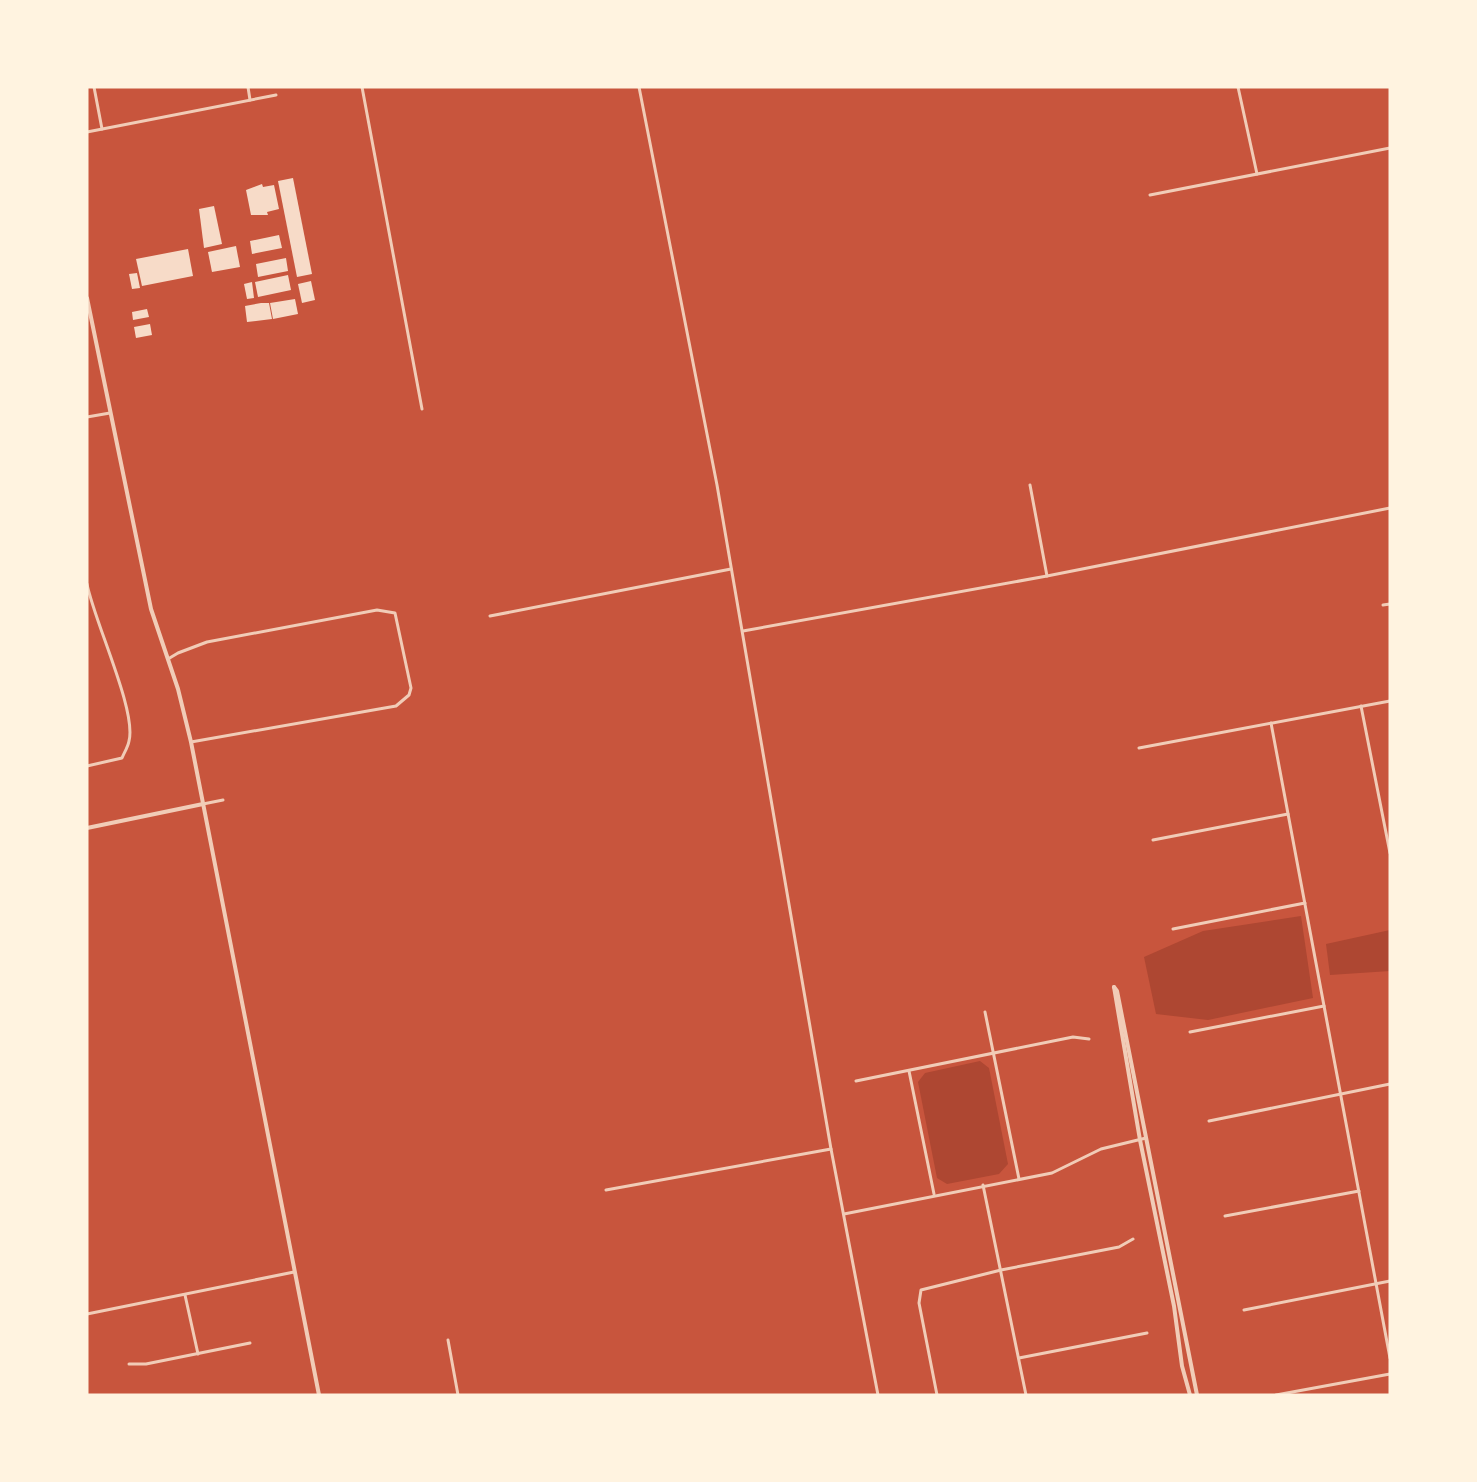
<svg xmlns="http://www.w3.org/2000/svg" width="1477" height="1482" viewBox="0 0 1477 1482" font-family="'Fira Sans',sans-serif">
<rect width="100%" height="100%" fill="#c8553d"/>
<g fill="#ae4732">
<path d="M1301,916L1313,998L1208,1020L1156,1014L1144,957L1203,931Z"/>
<path d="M1390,930V971L1330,975L1326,944Z"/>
<path d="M980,1061L989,1068L1008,1164L999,1174L947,1184L937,1178L918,1082L925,1073Z"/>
</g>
<g fill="#f7dbc8">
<path d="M293,178L312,274L297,277L278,181Z"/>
<path d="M262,184L263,187L274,185L279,209L267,212L268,215H251L246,190Z"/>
<path d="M214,206L222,244L204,248L199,209Z"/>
<path d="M279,235L282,248L252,254L250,241Z"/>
<path d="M236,246L240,267L212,272L208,252Z"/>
<path d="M188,249L193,276L142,286L136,259Z"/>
<path d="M286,258L288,271L258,277L256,264Z"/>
<path d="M137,273L140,288L132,289L129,274Z"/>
<path d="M288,275L291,290L258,297L255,282Z"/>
<path d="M311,281L315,300L302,303L298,284Z"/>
<path d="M252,282L254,298L247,299L244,284Z"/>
<path d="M295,299L298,314L273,319L270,303Z"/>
<path d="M261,303H269L272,319L247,322L245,306Z"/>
<path d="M147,309L149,317L133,320L132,312Z"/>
<path d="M150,324L152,335L136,338L134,327Z"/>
</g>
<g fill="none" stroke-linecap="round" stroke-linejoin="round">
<g stroke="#f1ccb7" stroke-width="3">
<path d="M94,87L102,129"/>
<path d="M248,87L250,100"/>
<path d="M362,87L422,409"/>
<path d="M639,87L717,485L831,1149L878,1395"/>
<path d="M1238,87L1257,174"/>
<path d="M87,132L276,95"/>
<path d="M1150,195L1390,148"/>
<path d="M87,417L110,413"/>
<path d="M1030,485L1047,576"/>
<path d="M87,584C94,621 137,711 129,741C128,747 124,753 122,758L87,766"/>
<path d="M1383,605L1390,604"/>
<path d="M490,616L731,569"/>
<path d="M743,631L1047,576L1390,508"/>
<path d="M168,659L178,653L207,642L377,610L395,613L411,688L409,695L396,706L191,742"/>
<path d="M1361,706L1390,853"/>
<path d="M1271,723L1390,1358"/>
<path d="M1139,748L1390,701"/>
<path d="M203,804L223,800"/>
<path d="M1153,840L1288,814"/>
<path d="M1173,929L1305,903"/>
<path d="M985,1012L1019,1179"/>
<path d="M1190,1032L1324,1006"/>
<path d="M909,1071L934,1194"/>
<path d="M856,1081L1073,1037L1089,1039"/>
<path d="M1209,1121L1390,1084"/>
<path d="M983,1185L1026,1395"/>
<path d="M606,1190L831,1149"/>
<path d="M844,1214L1052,1173L1101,1149L1146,1138"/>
<path d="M1225,1216L1359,1191"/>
<path d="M185,1295L198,1354"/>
<path d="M1244,1310L1390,1281"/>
<path d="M87,1314L294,1272"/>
<path d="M448,1340L458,1395"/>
<path d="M1019,1358L1147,1333"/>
<path d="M129,1364H146L250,1343"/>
<path d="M937,1395L919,1303L921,1290L1001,1270L1119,1247L1133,1239"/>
<path d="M1276,1395L1390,1374"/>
</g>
<g stroke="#f1ccb7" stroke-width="4">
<path d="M87,298L151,609L178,689L191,742L319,1395"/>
<path d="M87,828L203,804"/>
<path d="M1114,987L1117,991L1197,1395"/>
<path d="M1114,987L1140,1140L1174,1306L1182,1366L1190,1395"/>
</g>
</g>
<rect width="1477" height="1482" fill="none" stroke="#fff3e0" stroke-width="177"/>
</svg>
